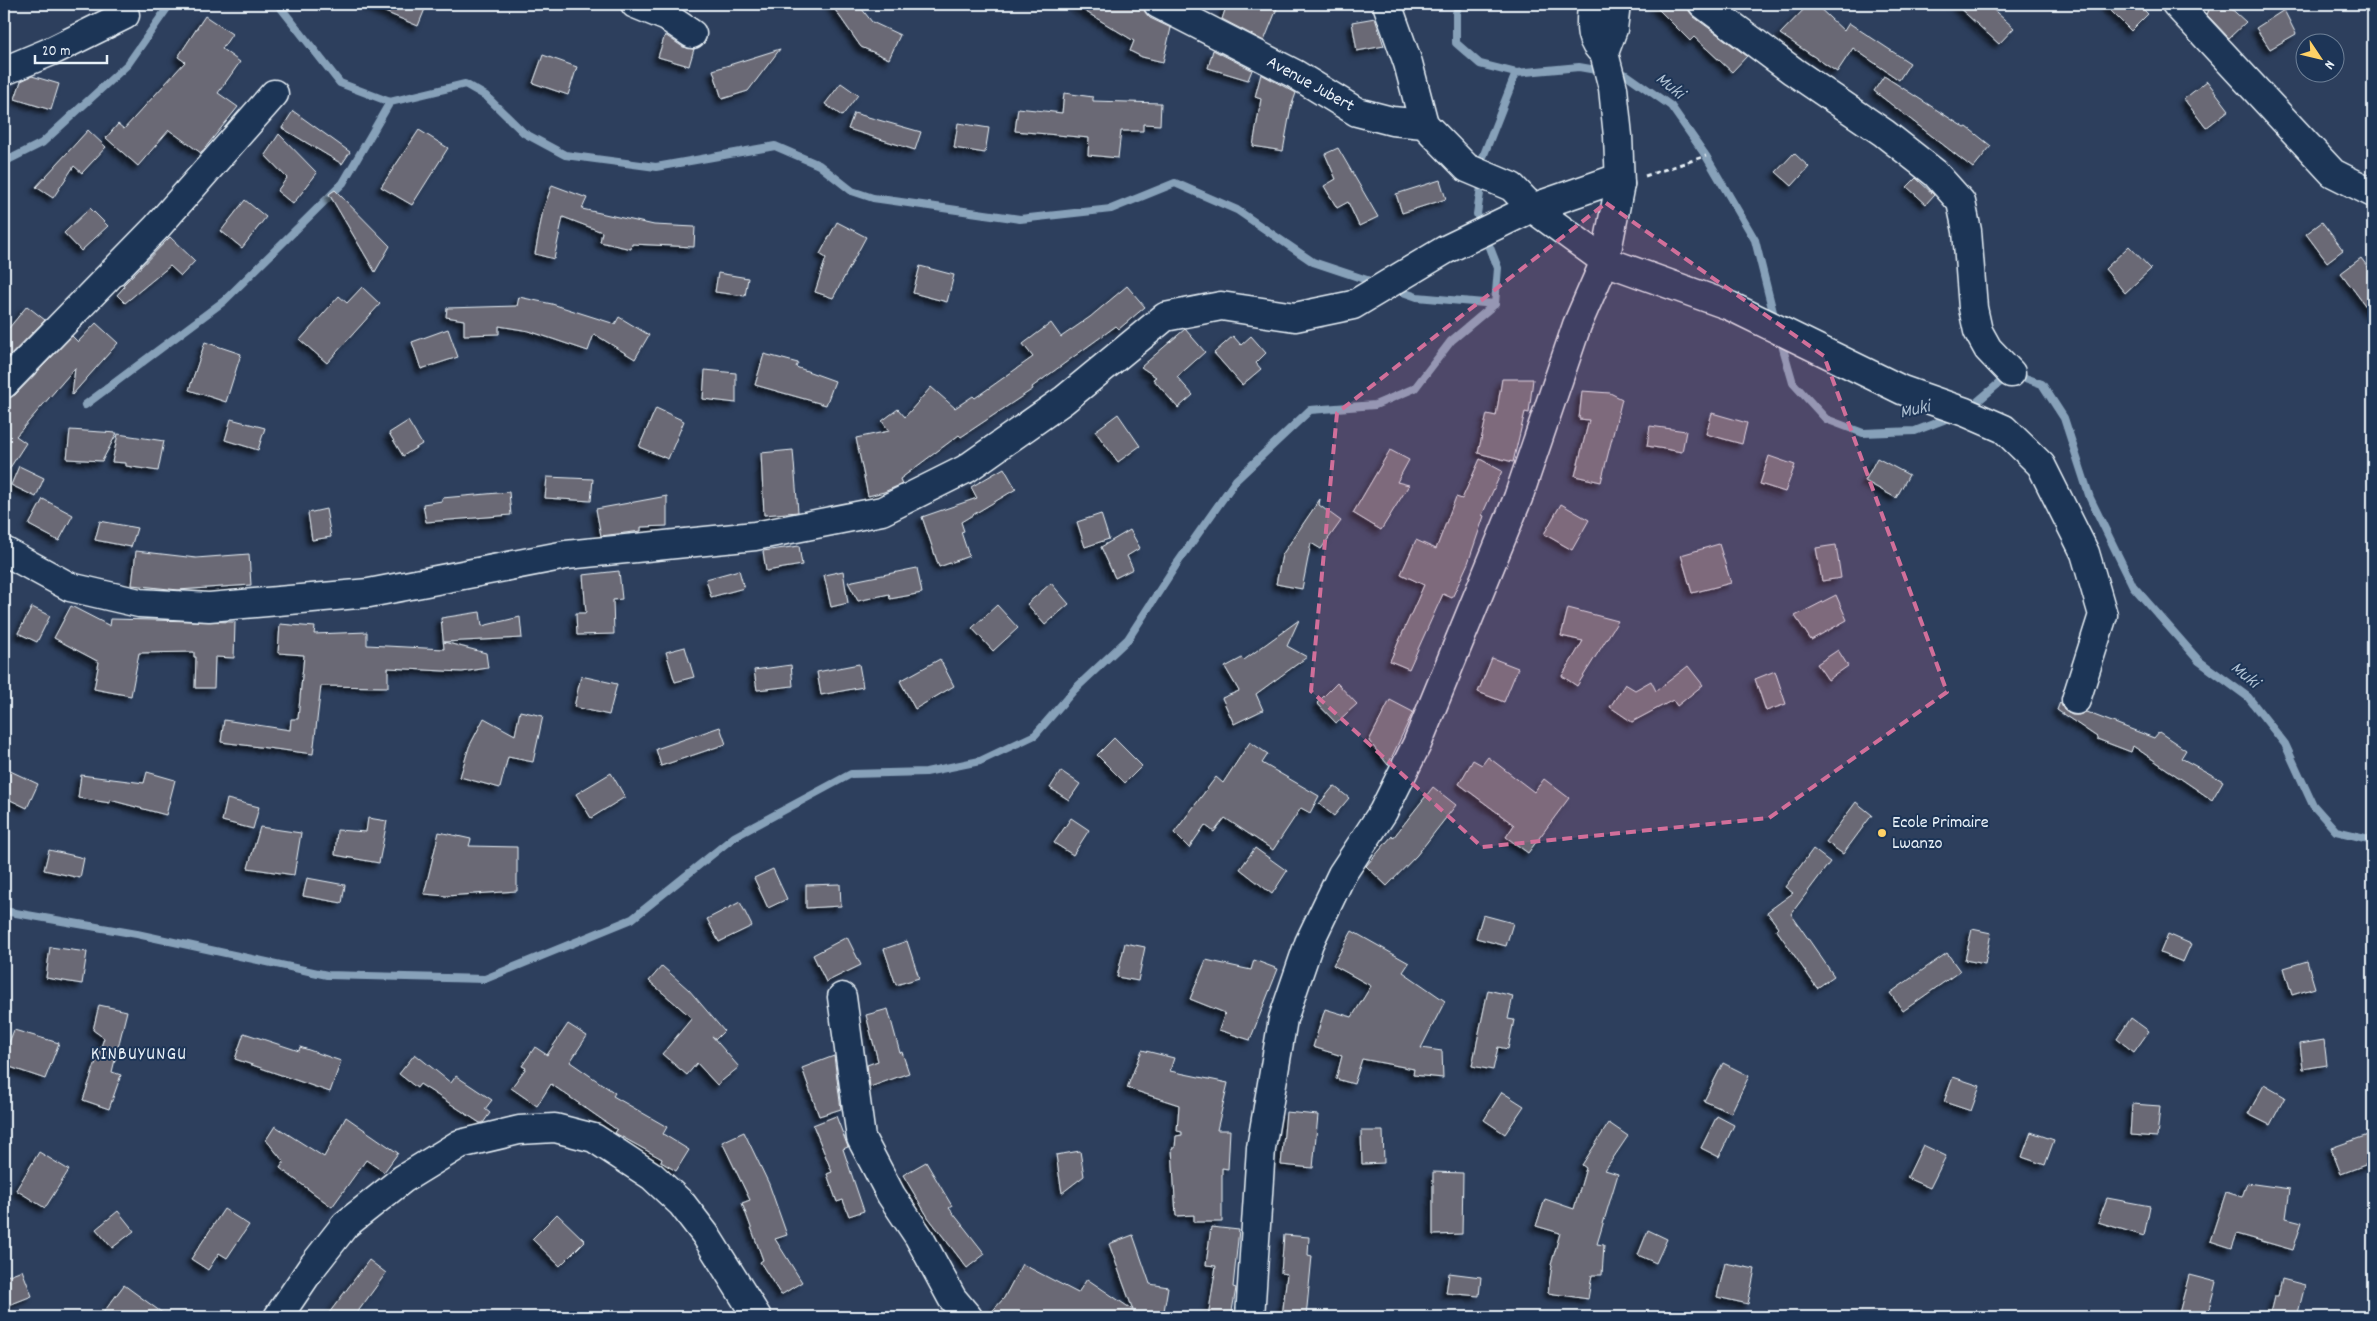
<svg xmlns="http://www.w3.org/2000/svg" width="2377" height="1321" viewBox="0 0 2377 1321" font-family="Dekko,sans-serif">
<defs>
<filter id="shadow"><feDropShadow dx="-4.5" dy="4.5" stdDeviation="2.5" flood-color="#0009"/></filter>
</defs>
<rect width="100%" height="100%" fill="#2d3f5d"/>
<filter id="ink" filterUnits="userSpaceOnUse"><feTurbulence type="fractalNoise" baseFrequency=".02" numOctaves="2"/><feDisplacementMap in="SourceGraphic" scale="10" xChannelSelector="R" yChannelSelector="G"/><feConvolveMatrix kernelMatrix="1 2 1 2 8 2 1 2 1" color-interpolation-filters="sRGB"/></filter>
<g filter="url(#ink)">
<g fill="none" stroke-linecap="round" stroke-linejoin="round">
<g stroke="#87a1b9" stroke-width="8">
<path d="M276,4L281,8L340,83L390,102L465,84L486,96L524,133L565,155L656,167L775,146L819,165L852,191L873,198L1020,219L1111,209L1175,183L1237,210L1313,262L1376,283"/>
<path d="M1459,4L1456,13V43L1480,64L1516,73L1579,67L1602,71"/>
<path d="M1616,73L1627,75L1671,106L1706,156L1755,240L1775,320"/>
<path d="M4,162L42,143L128,64L170,4"/>
<path d="M1483,168V157L1516,73"/>
<path d="M1394,289L1417,297L1495,304"/>
<path d="M1780,338L1793,383L1826,419L1863,433L1915,431L1954,416"/>
<path d="M85,405L224,301L343,183L390,102"/>
<path d="M1971,407L2011,373L2042,384L2064,418L2090,498L2133,586L2199,661L2248,697L2285,744L2313,805L2336,831L2373,840"/>
<path d="M4,911L137,934L327,975L485,979L632,919L734,837L851,774L926,772L980,761L1035,735L1075,689L1128,639L1176,565L1236,480L1310,410L1375,405L1415,388L1451,341L1495,304L1498,268L1477,214L1482,180"/>
</g>
</g>
<g fill="#6b6974" stroke="#e8f1f8" filter="url(#shadow)">
<path d="M366,4H427L418,26Z"/>
<path d="M831,4H858L872,22L900,35L889,59L861,47Z"/>
<path d="M1073,4H1143L1145,12L1150,18L1171,28L1163,62L1142,57L1130,51L1134,41Z"/>
<path d="M1227,4L1278,6L1264,41L1222,19Z"/>
<path d="M1653,4H1688L1689,11L1694,17L1747,56L1732,72L1694,37L1690,41Z"/>
<path d="M1809,4H1815L1844,31L1849,23L1910,63L1899,80L1853,48L1837,72L1780,34Z"/>
<path d="M1955,4H1987L2014,28L1999,44Z"/>
<path d="M2104,4H2138L2148,14L2131,31Z"/>
<path d="M2211,4H2226L2246,22L2229,38L2207,15Z"/>
<path d="M2284,10L2296,34L2270,49L2256,28Z"/>
<path d="M205,16L232,34L222,49L240,62L218,93L238,107L201,153L169,130L138,166L106,138L118,124L124,129L185,62L178,57Z"/>
<path d="M1375,18L1384,46L1357,51L1352,22Z"/>
<path d="M665,35L683,47L694,49L689,66L658,57Z"/>
<path d="M780,49L748,91L722,99L713,70Z"/>
<path d="M1213,50L1252,70L1248,80L1208,68Z"/>
<path d="M543,55L577,67L568,95L533,83Z"/>
<path d="M1261,74L1296,93L1291,107L1283,151L1253,146L1261,99L1255,97Z"/>
<path d="M32,76L59,84L51,110L15,99L21,81Z"/>
<path d="M1884,76L1965,128L1967,127L1991,146L1973,168L1874,91Z"/>
<path d="M2207,81L2229,110L2206,128L2184,99Z"/>
<path d="M841,83L858,95L842,116L825,104Z"/>
<path d="M1064,93L1093,97V101L1161,103L1160,125L1143,124V131H1121L1118,158L1088,155L1089,138L1015,131L1018,108L1062,113Z"/>
<path d="M293,111L350,152L342,164L282,128Z"/>
<path d="M854,113L921,132L915,150L848,129Z"/>
<path d="M958,123L989,128L985,153L954,148Z"/>
<path d="M88,130L106,147L82,173L74,166L53,198L36,187Z"/>
<path d="M419,130L448,148L412,205L381,187Z"/>
<path d="M279,134L317,173L293,204L277,191L287,178L265,155Z"/>
<path d="M1338,148L1378,217L1359,226L1348,202L1337,208L1324,186L1336,179L1325,154Z"/>
<path d="M1794,153L1809,167L1792,186L1776,172Z"/>
<path d="M1916,178L1934,195L1926,204L1907,187Z"/>
<path d="M1440,180L1446,199L1402,213L1396,194Z"/>
<path d="M552,185L587,198L582,209L654,225L695,227L694,247L632,244L631,249L600,242L602,232L563,217L554,259L535,254L543,210Z"/>
<path d="M335,190L390,246L375,272L329,194Z"/>
<path d="M245,200L266,217L242,248L221,231Z"/>
<path d="M90,208L108,226L81,251L64,233Z"/>
<path d="M837,222L866,237L833,298L815,292L826,258L820,254Z"/>
<path d="M2322,222L2343,250L2327,262L2306,234Z"/>
<path d="M170,237L195,261L181,276L170,266L125,303L117,295L124,287L123,285Z"/>
<path d="M2129,246L2151,269L2125,293L2105,269Z"/>
<path d="M2361,258L2373,274V316L2341,273Z"/>
<path d="M920,266L954,275L947,302L913,293Z"/>
<path d="M718,273L748,278L745,296L715,292Z"/>
<path d="M1127,286L1145,307L1119,329L1116,326L1032,387L1033,389L961,437L959,435L900,479L902,484L884,492L868,496L856,438L889,431L882,421L898,409L905,417L931,387L955,408L973,396L975,398L1033,357L1023,344L1051,323L1061,337L1090,317Z"/>
<path d="M362,287L380,304L327,363L300,340L339,296L347,303Z"/>
<path d="M519,297L552,304L615,324L619,317L649,335L635,359L594,334L588,351L529,331L499,326V334L464,335V320L446,317L447,308L517,306Z"/>
<path d="M27,306L45,320L4,362V334Z"/>
<path d="M96,323L118,343L72,395L75,368L16,436L26,443L4,477V399L15,395L72,336L78,342Z"/>
<path d="M448,329L458,357L421,369L412,342Z"/>
<path d="M1185,329L1205,352L1177,377L1193,395L1178,408L1153,379L1156,377L1141,367Z"/>
<path d="M1233,336L1241,345L1251,336L1266,353L1256,363L1261,369L1242,385L1214,353Z"/>
<path d="M205,342L241,354L226,402L189,390Z"/>
<path d="M764,354L798,363L796,367L835,381L826,405L755,385Z"/>
<path d="M705,370L736,373V403L703,399Z"/>
<path d="M1502,379H1533L1529,413L1525,412L1513,462L1478,453L1487,414L1496,416Z"/>
<path d="M1582,391L1610,393L1622,399L1601,482L1575,476L1589,420L1579,419Z"/>
<path d="M656,408L684,421L668,459L639,447Z"/>
<path d="M1712,413L1747,423L1742,444L1706,434Z"/>
<path d="M1118,414L1140,446L1118,462L1095,431Z"/>
<path d="M231,419L265,428L258,450L225,440Z"/>
<path d="M408,421L422,444L403,456L389,433Z"/>
<path d="M1650,426L1686,431L1682,452L1647,446Z"/>
<path d="M70,430L117,433L102,461L67,459Z"/>
<path d="M118,434L164,441L158,471L126,466V463L112,462Z"/>
<path d="M793,450L798,512L764,515L761,453Z"/>
<path d="M1390,450L1409,460L1397,482L1409,485L1381,530L1353,513Z"/>
<path d="M1769,456L1795,465L1785,492L1760,484Z"/>
<path d="M1877,458L1909,475L1896,498L1865,481Z"/>
<path d="M1480,459L1502,471L1482,515L1484,516L1468,563L1452,598L1443,594L1409,669L1390,661L1424,585L1401,574L1416,540L1436,549L1456,497L1462,499Z"/>
<path d="M19,466L44,478L36,497L11,485Z"/>
<path d="M1004,468L1016,489L961,522L964,531L961,532L969,556L939,567L922,517L977,498L971,487Z"/>
<path d="M547,477L593,479L591,501L545,498Z"/>
<path d="M509,492L511,515L426,522L423,504L442,501V498Z"/>
<path d="M667,496V526L641,527V531L601,536L596,509Z"/>
<path d="M43,499L73,515L59,541L29,525Z"/>
<path d="M1320,499L1319,505L1341,521L1321,549L1311,543L1302,589L1276,584L1282,555Z"/>
<path d="M1561,504L1589,520L1572,550L1544,534Z"/>
<path d="M326,509L331,537L312,540L308,513Z"/>
<path d="M1101,514L1109,539L1085,547L1077,522Z"/>
<path d="M100,521L137,528L131,547L95,540Z"/>
<path d="M1130,530L1140,548L1127,556L1133,569L1115,578L1101,547Z"/>
<path d="M1719,544L1731,583L1692,593L1681,555Z"/>
<path d="M1836,545L1841,578L1822,581L1816,548Z"/>
<path d="M799,546L802,565L766,571L763,551Z"/>
<path d="M136,551L196,558L249,554L251,585L178,590L132,585Z"/>
<path d="M917,568L922,593L890,599L889,594L858,601L848,582Z"/>
<path d="M739,570L744,588L711,597L706,579Z"/>
<path d="M619,571L622,599L613,600L614,634L577,635L576,613H586L583,575Z"/>
<path d="M843,571L848,603L831,607L824,575Z"/>
<path d="M1051,583L1069,604L1045,625L1027,604Z"/>
<path d="M1836,595L1847,620L1811,640L1795,616Z"/>
<path d="M997,605L1018,628L993,651L972,628Z"/>
<path d="M71,606L110,626L111,619L235,622L234,658L215,657L214,688H195L196,657H194V652L139,653L131,696L94,689L99,662L54,638Z"/>
<path d="M32,607L50,616L37,642L18,633Z"/>
<path d="M1568,608L1618,621L1577,686L1562,676L1583,641L1561,636Z"/>
<path d="M480,612L482,626L520,617L522,638L444,642L486,653L488,668L462,672L388,668V687L321,686L313,754L221,742L224,720L290,730L291,719H298L304,655L278,653L280,624L315,627L314,634L367,632V645L444,649L441,618Z"/>
<path d="M1299,620L1287,646L1307,657L1256,694L1263,710L1234,724L1222,698L1239,691L1225,667L1242,658L1244,660Z"/>
<path d="M685,647L694,677L675,682L666,652Z"/>
<path d="M1838,650L1848,666L1828,680L1817,664Z"/>
<path d="M1492,658L1518,668L1504,702L1478,692Z"/>
<path d="M940,659L954,686L915,709L900,681Z"/>
<path d="M859,664L863,687L821,695L817,672Z"/>
<path d="M791,665L793,686L757,690L754,670Z"/>
<path d="M1688,666L1703,685L1677,706L1673,700L1632,722L1610,707L1625,684L1635,690L1651,681L1656,691Z"/>
<path d="M1775,671L1786,704L1766,711L1755,679Z"/>
<path d="M581,676L617,684L609,715L574,707Z"/>
<path d="M1337,683L1357,704L1336,723L1317,703Z"/>
<path d="M1390,700L1413,712L1388,765L1369,741Z"/>
<path d="M2060,702L2064,710L2072,715H2079L2086,712L2154,738L2159,732L2186,750L2181,758L2223,781L2212,800L2133,746L2131,752L2097,739V737L2057,710Z"/>
<path d="M520,711L543,716L533,762L508,757L500,788L460,777L469,747L484,718L515,735Z"/>
<path d="M720,727L726,744L661,766L656,749Z"/>
<path d="M1114,738L1142,766L1125,783L1097,755Z"/>
<path d="M1250,742L1268,754L1262,763L1319,796L1310,813L1301,808L1273,850L1225,818L1214,832L1205,825L1189,848L1174,833L1216,777L1223,783Z"/>
<path d="M1488,757L1534,792L1544,779L1569,798L1528,853L1506,837L1514,825L1459,784L1473,760L1482,765Z"/>
<path d="M4,768L38,784L27,808L4,797Z"/>
<path d="M1061,771L1080,784L1069,800L1050,788Z"/>
<path d="M147,772L175,780L166,815L110,800V803L78,798L81,775L144,783Z"/>
<path d="M611,773L625,797L591,818L576,794Z"/>
<path d="M1334,786L1349,798L1334,816L1319,804Z"/>
<path d="M1433,787L1456,805L1417,855L1387,886L1366,866L1392,836L1393,838Z"/>
<path d="M227,799L259,807L253,829L222,821Z"/>
<path d="M1856,802L1872,815L1843,854L1826,842Z"/>
<path d="M368,818L387,821L379,863L335,855L337,830L366,832Z"/>
<path d="M1071,818L1089,830L1073,855L1054,843Z"/>
<path d="M260,827L301,833L294,875L248,868Z"/>
<path d="M439,832L471,839L469,846L517,847V891L446,896L424,894Z"/>
<path d="M1255,848L1287,871L1272,894L1240,869Z"/>
<path d="M1813,849L1830,862L1791,914L1834,976L1817,988L1776,929L1778,927L1767,912L1793,893L1785,887Z"/>
<path d="M49,850L84,858L80,878L44,870Z"/>
<path d="M773,869L787,899L768,908L754,878Z"/>
<path d="M307,878L345,885L342,903L303,896Z"/>
<path d="M840,884L841,906L806,908V885Z"/>
<path d="M740,902L752,926L719,942L707,919Z"/>
<path d="M1483,915L1513,923L1506,946L1476,938Z"/>
<path d="M1972,929L1991,933L1985,964L1965,960Z"/>
<path d="M1352,931L1409,963L1403,972L1445,1001L1421,1048L1442,1051L1443,1078L1413,1075L1414,1069L1362,1059L1354,1084L1336,1079L1342,1056L1313,1047L1325,1009L1352,1017L1371,986L1333,965Z"/>
<path d="M2168,934L2191,944L2183,962L2160,953Z"/>
<path d="M847,937L861,965L826,982L813,955Z"/>
<path d="M907,941L919,978L896,985L884,949Z"/>
<path d="M1125,943L1145,947L1138,981L1117,977Z"/>
<path d="M50,947L87,952L82,984L46,978Z"/>
<path d="M1947,953L1960,971L1903,1011L1890,993Z"/>
<path d="M1206,960L1251,970L1254,960L1278,969L1250,1040L1219,1030L1225,1013L1190,999Z"/>
<path d="M2307,961L2315,988L2292,995L2284,968Z"/>
<path d="M662,966L689,990L724,1031L716,1039L712,1036L739,1067L717,1085L697,1063L687,1075L662,1054L692,1018L649,981Z"/>
<path d="M1488,990L1513,996L1508,1019L1514,1020L1508,1049L1498,1047L1493,1070L1472,1066Z"/>
<path d="M99,1005L127,1011L112,1072L121,1075L109,1109L83,1100L104,1038L93,1030Z"/>
<path d="M888,1009L900,1053L902,1052L909,1073L870,1087L867,1065L878,1061L866,1015Z"/>
<path d="M2131,1018L2149,1031L2134,1052L2117,1039Z"/>
<path d="M568,1024L587,1036L570,1062L615,1093L613,1096L667,1127L663,1134L689,1150L676,1171L661,1162L662,1159L615,1133L617,1130L551,1084L537,1106L511,1088L526,1068L522,1066L535,1047L547,1055Z"/>
<path d="M14,1030L59,1043L45,1079L4,1065V1055Z"/>
<path d="M244,1033L299,1051L300,1047L341,1061L330,1092L235,1059Z"/>
<path d="M2324,1040L2327,1065L2303,1069L2300,1044Z"/>
<path d="M1142,1050L1174,1058L1170,1071L1228,1083L1217,1130H1230L1228,1169L1222,1168V1222H1194V1215L1176,1216L1172,1148H1175L1176,1136L1182,1135V1132L1177,1131L1179,1105L1127,1088Z"/>
<path d="M415,1054L451,1083L456,1076L492,1100L485,1109L490,1113L483,1123H480L420,1084L417,1088L399,1074Z"/>
<path d="M834,1056L841,1109L819,1116L802,1068Z"/>
<path d="M1723,1063L1749,1076L1731,1113L1704,1101Z"/>
<path d="M1953,1077L1980,1086L1971,1111L1944,1102Z"/>
<path d="M2264,1085L2285,1097L2270,1125L2248,1114Z"/>
<path d="M1502,1092L1524,1106L1505,1134L1484,1120Z"/>
<path d="M2132,1104L2160,1106L2157,1137L2130,1135Z"/>
<path d="M1286,1112L1318,1115L1313,1168L1281,1165Z"/>
<path d="M836,1116L848,1147L843,1149L864,1211L849,1216L843,1200L837,1202L827,1174L832,1172L813,1125Z"/>
<path d="M1717,1116L1734,1125L1719,1157L1701,1148Z"/>
<path d="M346,1117L398,1153L384,1172L366,1160L332,1207L280,1168L284,1162L266,1140L275,1126L324,1157Z"/>
<path d="M1609,1123L1628,1136L1605,1170L1618,1174L1597,1244L1604,1245L1602,1275H1592L1588,1299L1548,1293L1552,1266L1551,1265L1560,1233L1536,1226L1545,1199L1574,1209L1586,1168L1582,1165Z"/>
<path d="M1361,1131H1383L1384,1163L1362,1164Z"/>
<path d="M744,1132L769,1184L787,1235L775,1239L802,1282L781,1295L760,1262L763,1260L742,1203L750,1200L722,1142Z"/>
<path d="M2031,1132L2054,1140L2045,1165L2022,1157Z"/>
<path d="M2368,1135L2373,1151V1162L2341,1174L2331,1148Z"/>
<path d="M1923,1145L1946,1156L1930,1188L1907,1178Z"/>
<path d="M1080,1151L1084,1176L1062,1193L1056,1155Z"/>
<path d="M39,1152L69,1170L45,1208L16,1190Z"/>
<path d="M926,1162L952,1206L949,1208L985,1254L967,1268L928,1217L903,1175Z"/>
<path d="M1433,1172L1463,1173L1462,1234L1433,1235Z"/>
<path d="M2247,1183L2290,1189L2286,1218L2302,1222L2293,1250L2237,1234L2232,1248L2210,1241L2226,1192L2242,1197Z"/>
<path d="M2107,1198L2150,1206L2144,1236L2098,1222Z"/>
<path d="M224,1209L249,1225L227,1258L219,1253L208,1270L191,1259Z"/>
<path d="M118,1211L134,1231L112,1248L96,1229Z"/>
<path d="M557,1214L585,1241L560,1266L532,1239Z"/>
<path d="M1211,1227L1239,1230L1233,1287L1236,1288L1231,1317H1208L1216,1266L1206,1265Z"/>
<path d="M1648,1230L1667,1239L1656,1263L1638,1255Z"/>
<path d="M1133,1235L1150,1284L1168,1287L1163,1317H987L1004,1298L1022,1264L1078,1293L1087,1279L1133,1310L1109,1244Z"/>
<path d="M1284,1235L1309,1237L1308,1255L1312,1256L1306,1317H1282L1287,1274L1281,1273Z"/>
<path d="M369,1260L386,1273L354,1317H326Z"/>
<path d="M1725,1263L1755,1269L1748,1304L1717,1297Z"/>
<path d="M22,1270L32,1296L4,1307V1277Z"/>
<path d="M1449,1273L1481,1277L1479,1296L1446,1293Z"/>
<path d="M2189,1275L2216,1282L2207,1317H2178Z"/>
<path d="M2282,1279L2305,1285L2297,1317H2269L2274,1297H2278Z"/>
<path d="M124,1285L168,1317H100Z"/>
</g>
<g fill="none" stroke-linecap="round" stroke-linejoin="round">
<defs>
<g id="street">
<path d="M635,4L667,17L692,34"/>
<path d="M1158,4L1295,74L1357,112L1392,121L1424,124L1467,168L1512,187L1532,208L1605,261L1730,306L1902,390L1965,412L2004,429L2041,465L2085,553L2103,615L2076,700"/>
<path d="M1387,4L1408,63L1424,124"/>
<path d="M1592,4C1591,24 1587,40 1604,53"/>
<path d="M1703,4L1793,71L1884,133L1935,173L1961,202L1967,231L1973,308L1978,331L1988,349L2011,373"/>
<path d="M2176,4L2333,173L2373,193"/>
<path d="M4,71L52,51L125,15"/>
<path d="M4,384L157,227L274,94"/>
<path d="M4,551L70,587L139,603L209,607L369,593L566,555L755,536L882,511L966,469L1064,400L1165,317L1221,306L1295,317L1353,305L1445,250L1532,208L1610,181L1620,184"/>
<path d="M842,997L861,1138L891,1195L919,1237L952,1298L968,1317"/>
<path d="M278,1317L312,1267L345,1225L403,1179L460,1144L519,1130L555,1128L594,1138L652,1176L682,1204L705,1234L757,1317"/>
<path d="M1250,1317L1261,1148L1283,1019L1309,943L1342,874L1383,812L1417,744L1518,498L1577,325L1605,261L1620,184L1618,136L1613,88L1604,53L1613,29L1616,4"/>
</g>
</defs>
<use href="#street" stroke="#e8f1f8" stroke-width="31"/>
<path stroke="#e8f1f8" stroke-width="3" stroke-dasharray="5 4" stroke-linecap="butt" d="M1645,176L1706,156"/>
<use href="#street" stroke="#1d3557" stroke-width="28"/>
</g>
</g>
<path fill="#d16f9a" fill-opacity="0.2" stroke="#d16f9a" stroke-width="4" stroke-dasharray="10 6" stroke-linejoin="round" d="M1606,203L1824,356L1947,692L1769,818L1482,847L1311,691L1337,413Z"/>
<circle fill="#ffd166" stroke="#1d3557" stroke-width="2" cx="1882" cy="833" r="5"/>
<g text-anchor="middle" dominant-baseline="central" stroke-width="4" stroke-linejoin="round" paint-order="stroke">
<g font-size="18" fill="#e8f1f8" stroke="#1d3557">
<text transform="translate(1310 85) rotate(29)">Avenue Jubert</text>
</g>
<g font-size="18" fill="#e8f1f8" stroke="#1d3557" text-anchor="start">
<text x="1892" y="823">Ecole Primaire<tspan x="1892" dy="21">Lwanzo</tspan></text>
</g>
<g font-size="19" font-style="italic" fill="#b0c2d3" stroke="#1d3557">
<text transform="translate(1669 87) rotate(39)">Muki</text>
<text transform="translate(1915 411) rotate(-13)">Muki</text>
<text transform="translate(2244 676) rotate(39)">Muki</text>
</g>
<g font-size="19" letter-spacing="1" fill="#e8f1f8" stroke="#1d3557">
<text x="139" y="1055">KINBUYUNGU</text>
</g>
</g>
<rect width="2377" height="1321" fill="none" stroke="#1d3557" stroke-width="20"/>
<rect x="10" y="10" width="2357" height="1301" fill="none" stroke="#e8f1f8" stroke-width="2" filter="url(#ink)"/>
<g transform="translate(2320 58) rotate(125)"><circle r="24" fill="#1d3557" stroke="#6e8097"/>
<path d="M0-4L9 19L0 12L-9 19Z" fill="#ffd166"/>
<text y="-8" font-size="14" font-weight="bold" text-anchor="middle" fill="#e8f1f8">N</text>
</g>
<path d="M35 55v8h72v-8" fill="none" stroke="#e8f1f8" stroke-width="2.5"/>
<text x="42" y="55" font-size="15" fill="#e8f1f8" stroke="#1d3557" stroke-width="4" paint-order="stroke">20 m</text>
</svg>
